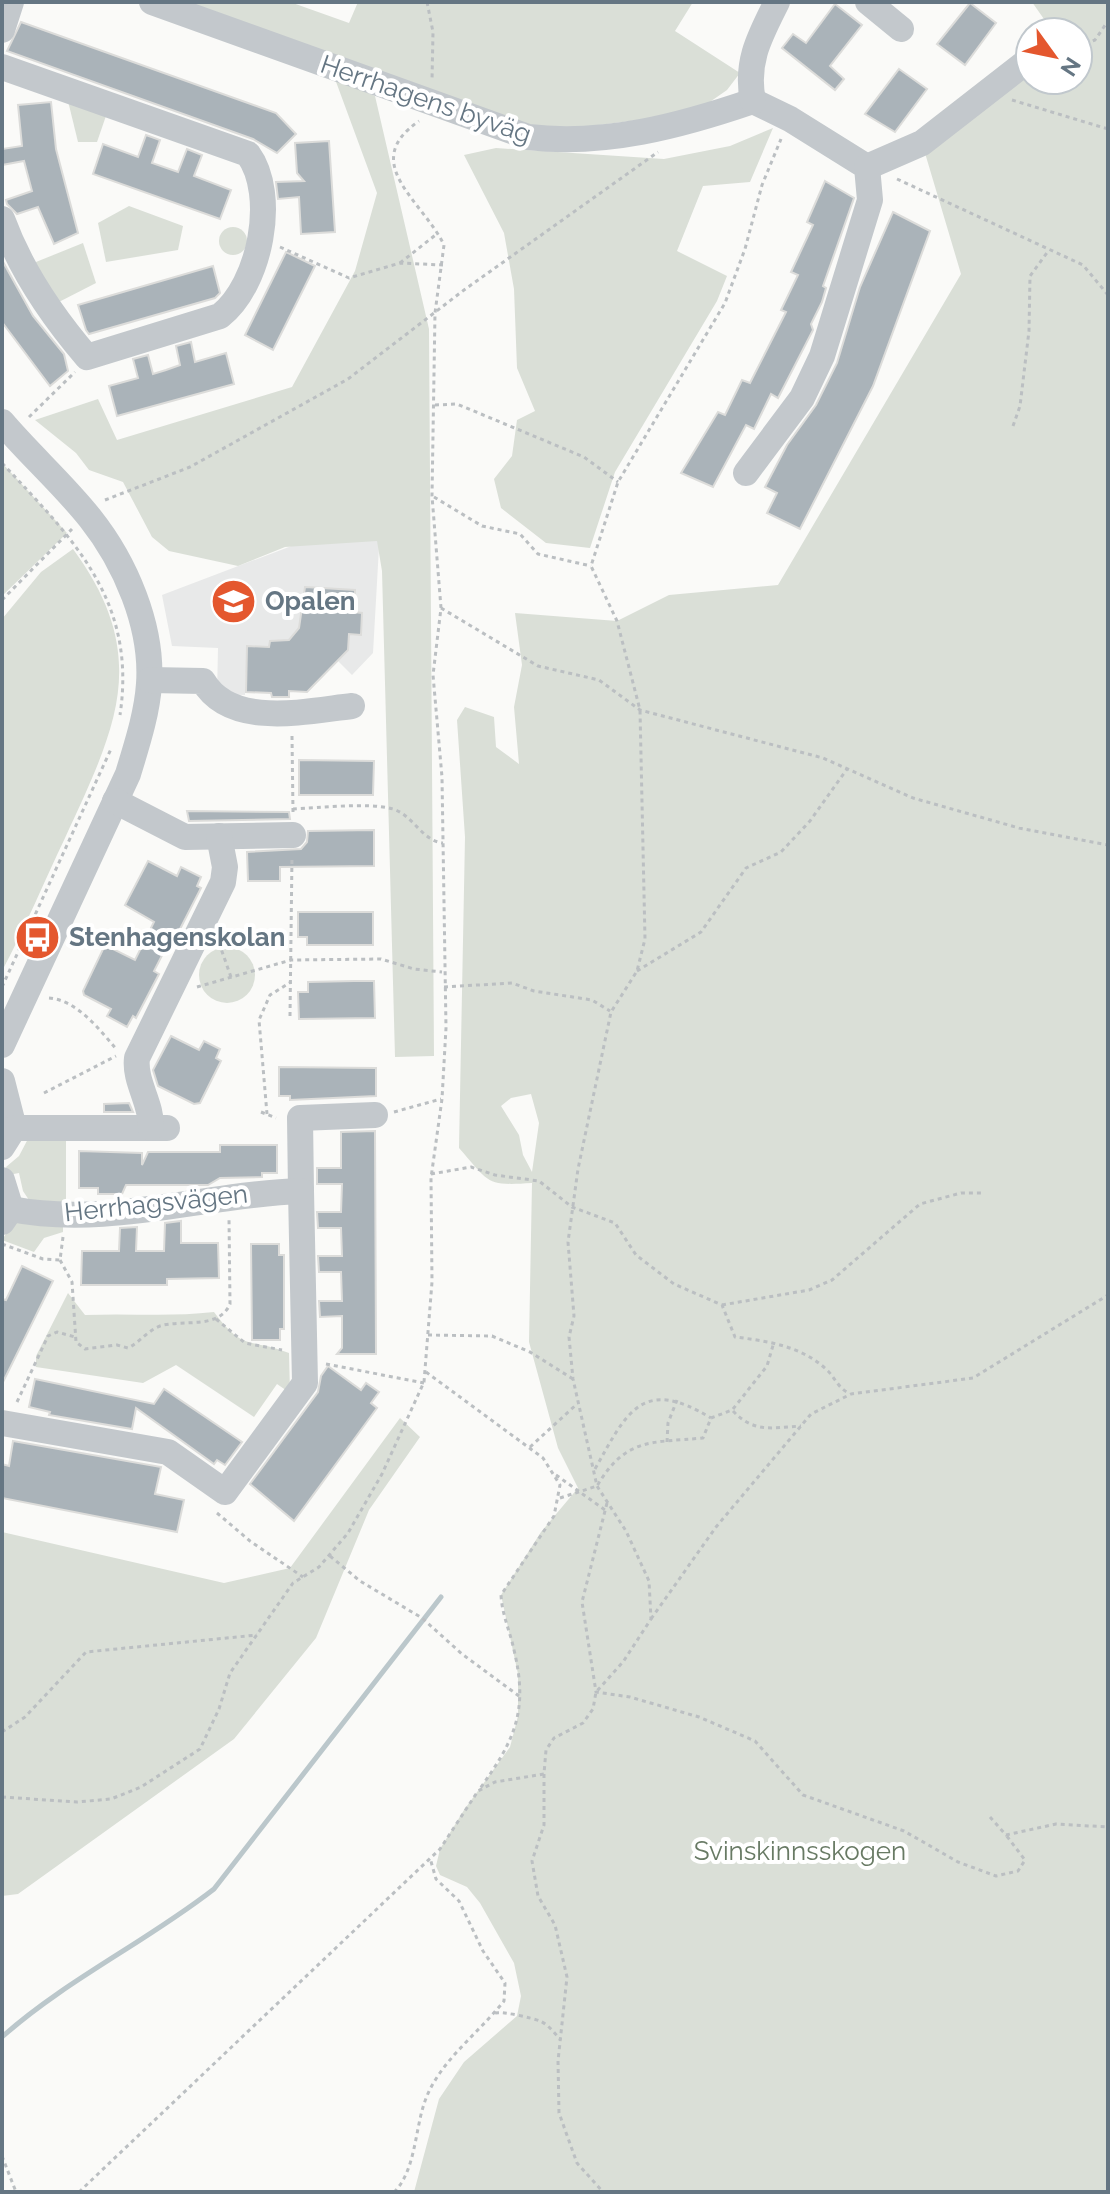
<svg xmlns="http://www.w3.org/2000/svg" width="1110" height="2194" viewBox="0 0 1110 2194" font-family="Raleway,sans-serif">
<rect width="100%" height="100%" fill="#fafaf8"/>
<path fill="#e8e9e9" d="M381,512L373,653L352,675L338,661L348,650L349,634H358L362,613L354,612V590L305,587L299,628L289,640L271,641L269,647H247L245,695L217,694L218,648L172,646L162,595Z"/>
<g fill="#dadfd7" fill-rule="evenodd">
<path d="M185,2H290L349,23L358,2H693L675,31L740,73L727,90L694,113L551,131L499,117Z"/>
<path d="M1032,2H1108V2192H414L439,2099L464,2062L517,2016L521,1996L514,1963L480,1903L467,1887L440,1875L436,1866L440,1849L464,1810L510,1747L518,1716V1674L501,1595L541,1532L578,1488L558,1448L529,1342L532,1183C485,1186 490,1183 459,1148L465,837L457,720L465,707L494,717L496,747L519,764L514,707L522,665L515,613L617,621L669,595L778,585L961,274L922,143L1030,59V80H1078V32H1053ZM531,1094L539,1123L532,1172L523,1155L519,1135L501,1106L511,1098Z"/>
<path d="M335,79L375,96L429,329L434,1056L395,1057L382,571L377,541L285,547L238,566L169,551L152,537L123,482L89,470L76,453L35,420L98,399L117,440L292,387L355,271L377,193Z"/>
<path d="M67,97L107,113L97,142H78Z"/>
<path d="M773,128L750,182L703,186L677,251L727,276L717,301L615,472L590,548L546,543L501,508L494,479L512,456L517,420L535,411L517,368L514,289L504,233L464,155L496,148L664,159L730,146Z"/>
<path d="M129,206L183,226L178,250L106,262L98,223Z"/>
<circle cx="233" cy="241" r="14"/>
<path d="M83,243L96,283L53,305L31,264Z"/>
<path d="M2,463L67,533L2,596Z"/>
<path d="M73,549C153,658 115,729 65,838C44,882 25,928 2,971V619L41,572Z"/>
<circle cx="227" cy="975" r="28"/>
<path d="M66,1136V1204L31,1203L23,1191L19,1173L8,1175L6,1167L19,1156L29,1137Z"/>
<path d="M63,1220V1232L44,1238L34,1252L2,1240L13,1223Z"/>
<path d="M68,1293L85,1315C129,1313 171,1317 214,1312C244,1353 250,1337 289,1353L290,1393L277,1384L254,1417L176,1365L143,1383L36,1367V1356Z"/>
<path d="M400,1418L420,1437L369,1510L316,1638L234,1739L18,1894L2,1896V1532L224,1583L290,1568Z"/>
</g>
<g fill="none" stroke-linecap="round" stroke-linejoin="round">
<path stroke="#bbc7cb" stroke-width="5" d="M2,2037C66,1980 146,1942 214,1889L441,1597"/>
</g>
<g fill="#aab3b9" stroke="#dcdcda" stroke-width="2">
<path d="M970,3L996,23L965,65L937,44Z"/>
<path d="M835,4L862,25L830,66L844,79L835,90L782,48L793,34L806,43Z"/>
<path d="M21,22L276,113L296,134L277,153L253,139L7,51Z"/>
<path d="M899,69L927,89L895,132L865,114Z"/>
<path d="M51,102L56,149L78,233L54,244L38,207L17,214L7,204L6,200L32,191L24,161L2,165V149L22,146L18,105Z"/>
<path d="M146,135L160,140L152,163L178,172L187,149L202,155L194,176L231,190L220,219L93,174L103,144L138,157Z"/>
<path d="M329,141L335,232L301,234L299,197L278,199L276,182L304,181L297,173L295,143Z"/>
<path d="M825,181L854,198L823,286L826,288L822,302L811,324L813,330L778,398L771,394L754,429L746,425L713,487L681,473L718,412L725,415L742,380L750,383L786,312L781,310L798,275L791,272L813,225L807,222Z"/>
<path d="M893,212L930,231L873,386L800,529L767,513L777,493L765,487L787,445L816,405L837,363L860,287Z"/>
<path d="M286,252L315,266L273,350L245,335Z"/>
<path d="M2,260L33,316L64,354L68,371L50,386L2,322Z"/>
<path d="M213,266L220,293L215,298L89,334L86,330L78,305Z"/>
<path d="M191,342L195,362L226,353L234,384L117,416L109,386L138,378L133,359L148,355L153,374L166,370L180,365L176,346Z"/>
<path d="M305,587L355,590L354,612L362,613L361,635L349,634L348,650L307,692L289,691V697H272L271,693L246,692L247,646L269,647L270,641L289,640L299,628Z"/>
<path d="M299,760L374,761L373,795H299Z"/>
<path d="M187,811L289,812L290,819L189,821Z"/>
<path d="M374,830V866L280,867V881H248L247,852L301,849L307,842L308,831Z"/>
<path d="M148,861L177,876L181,867L201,877L197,886L201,888L179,931L175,930L154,971L159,974L136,1018L133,1016L127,1027L107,1016L111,1009L84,995L83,991L105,945L135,960L154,922L125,905Z"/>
<path d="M298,912H373V945H307V937H298Z"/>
<path d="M354,981H374L375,1018L299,1019L298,992H308V982Z"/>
<path d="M171,1036L199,1050L204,1041L220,1049L216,1058L221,1061L200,1103L194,1104L158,1086L153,1070Z"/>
<path d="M279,1067L376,1068V1096L290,1100V1096H279Z"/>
<path d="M129,1103L133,1112H104V1104Z"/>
<path d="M375,1131L376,1354H337L342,1348V1316L320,1317L319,1301H342L341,1272H319L318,1256H342L341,1228H318L317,1212H341L342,1184H317V1168H341V1132Z"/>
<path d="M220,1145H277V1173H262V1177L220,1178L208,1185H126L122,1194H98V1188H79V1151L142,1153V1165L148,1152H220Z"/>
<path d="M181,1221V1243H218L219,1278L167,1279V1285H81L82,1251H119L120,1228L137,1227L136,1251H164L165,1223Z"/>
<path d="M251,1244H279V1255H284V1329H280V1340H252Z"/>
<path d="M22,1266L53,1281L2,1384V1299L6,1300Z"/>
<path d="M328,1366L361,1390L366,1383L379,1392L371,1403L377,1408L294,1521L250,1484L318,1392L321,1376Z"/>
<path d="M35,1379L154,1404L164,1389L242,1442L225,1465L217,1460L214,1464L136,1408L132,1429L49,1415L50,1412L29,1407Z"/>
<path d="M13,1441L161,1467L155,1494L184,1500L177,1532L2,1498V1464L9,1466Z"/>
</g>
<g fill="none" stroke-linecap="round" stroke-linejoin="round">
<g stroke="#bbbfc2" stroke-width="3" stroke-dasharray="4 4" stroke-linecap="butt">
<path d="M427,2L433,32L432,81"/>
<path d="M1078,47L1095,40L1108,21"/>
<path d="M1012,100L1108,129"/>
<path d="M897,179L1083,265L1108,295"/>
<path d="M280,247L349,278L400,263L443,265"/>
<path d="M400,263L438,233"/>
<path d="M435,405L457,404L584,457L618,482"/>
<path d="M29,417L75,372"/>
<path d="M1013,426L1020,406L1029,331L1030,276L1049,250"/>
<path d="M2,463C74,540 137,601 120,715"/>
<path d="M434,497L482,526L520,534L538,554L591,566"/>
<path d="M105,500L190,467L348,379L464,290L658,152"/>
<path d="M2,600L72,529"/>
<path d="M441,608L538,666L599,680L640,710L823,758L913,798L1019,828L1108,845"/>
<path d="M292,736L293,812"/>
<path d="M293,809C320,808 368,802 393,809C413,815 422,841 443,843"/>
<path d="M219,943L231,977"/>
<path d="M637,971L701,932L746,868L781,852L810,821L847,769"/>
<path d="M2,987L111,749"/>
<path d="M197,987L291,960L381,959L414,969L442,972"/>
<path d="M444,987L512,983L534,991L592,1000L610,1011"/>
<path d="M49,998C77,1000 100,1030 117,1050"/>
<path d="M290,1016L292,856"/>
<path d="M44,1093L116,1056"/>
<path d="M261,1112L276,1118"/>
<path d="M394,1112L441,1099"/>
<path d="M267,1114L259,1020L270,995L291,982"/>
<path d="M431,1174L471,1167L495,1175L539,1181L572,1207L615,1223L636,1255L674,1284L722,1305L735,1337C767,1341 803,1346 828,1371C835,1378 839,1389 849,1393"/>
<path d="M2,1244L43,1259L60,1260L63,1237"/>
<path d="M60,1260L72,1282L76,1342L85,1349L117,1345L128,1348C140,1342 147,1331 160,1326C182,1319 219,1330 230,1304L229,1218"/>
<path d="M722,1305L809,1290L832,1280L920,1204L961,1193H983"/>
<path d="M216,1319L245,1343L282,1350"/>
<path d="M428,1335L492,1336L530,1352L573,1379"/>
<path d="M326,1364L424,1383"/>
<path d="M426,1372L543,1458L560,1485L554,1516L501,1595C502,1615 510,1631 514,1650C529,1712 514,1741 479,1790"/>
<path d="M17,1402L48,1336L57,1332L75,1337"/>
<path d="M733,1409L767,1366L774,1342"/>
<path d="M667,1442L668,1423L677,1400"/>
<path d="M530,1447L577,1404"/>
<path d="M595,1469C627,1412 642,1376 711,1418"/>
<path d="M556,1475L605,1510"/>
<path d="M560,1498L597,1486C626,1437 651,1443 703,1438L711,1418L732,1410C753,1433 771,1428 801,1426"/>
<path d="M607,1503L582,1602L596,1692L630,1697L699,1717L755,1741L803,1795L904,1831L958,1862L996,1876L1018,1871L1025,1860L1006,1835"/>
<path d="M217,1513L250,1541L303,1577"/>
<path d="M330,1556L360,1581L422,1618L462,1654L519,1696"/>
<path d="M651,1619L716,1527L811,1414L851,1394L973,1378L1108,1295"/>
<path d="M2,1732L25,1717L86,1652L257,1635"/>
<path d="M544,1774V1825L532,1861L538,1896L555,1925L567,1977L558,2061L559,2113L577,2163L603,2192"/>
<path d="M2,1797L77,1802L111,1799L141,1787L200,1749L219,1709L230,1673L293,1583L319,1567L348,1533L382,1474L424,1382L432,1282L431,1178L442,1099L446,1028L442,777L433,675L441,608L432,496L435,313L444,245C423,201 358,163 419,121"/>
<path d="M990,1817L1006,1835L1056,1824L1108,1827"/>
<path d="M495,2013C503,2011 532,2018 540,2021C548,2024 555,2034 561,2040"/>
<path d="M2,2156L16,2192"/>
<path d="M79,2192L440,1849L478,1791L495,1782L544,1774L546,1750L554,1738L583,1723L593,1709L596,1692L623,1662L651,1619L649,1581L626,1531L597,1486L573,1379L569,1337L574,1316L568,1242L578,1169L611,1012L637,971L645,939L640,710L617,621L591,566L618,482L725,303L745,249L762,185L781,139"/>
<path d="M394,2192C415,2172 415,2131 424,2104C437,2063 478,2034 504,2001L505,1983L483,1951L459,1901L436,1879L430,1858"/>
</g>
<g stroke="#c3c8cc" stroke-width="26">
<path d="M152,2L528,137C605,146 680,126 753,101L790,119L867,167L870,200L822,356L802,398L746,473"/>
<path d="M868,2L901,29"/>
<path d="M2,30L11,2"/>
<path d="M2,67L248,154C278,195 260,285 220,316L87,357C51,315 21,271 2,219"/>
<path d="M753,101C745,62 760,36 777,2"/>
<path d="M867,167L922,143L1030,59"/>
<path d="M2,422C30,455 63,484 90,518C125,562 153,626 149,684C147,714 137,744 128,774L2,1045"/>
<path d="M150,680L203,681C231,729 307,711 352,706"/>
<path d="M115,801L185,837L293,835"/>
<path d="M2,1081L14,1128L2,1147"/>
<path d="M14,1128H167"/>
<path d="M151,1128C152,1103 134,1082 137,1058L223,882L225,867L219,836"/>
<path d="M2,1180L11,1209L2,1222"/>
<path d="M301,1191L300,1118L375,1115"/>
<path d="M2,1423L168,1452L225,1492L305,1383L301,1191C206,1194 107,1228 11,1209"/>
</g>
</g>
<defs>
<symbol id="school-disc" viewBox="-11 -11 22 22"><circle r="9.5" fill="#e4572e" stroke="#fff"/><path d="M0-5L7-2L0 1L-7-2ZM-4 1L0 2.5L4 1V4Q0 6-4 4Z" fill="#fff"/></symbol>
<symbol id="bus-disc" viewBox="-11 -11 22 22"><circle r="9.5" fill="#e4572e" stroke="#fff"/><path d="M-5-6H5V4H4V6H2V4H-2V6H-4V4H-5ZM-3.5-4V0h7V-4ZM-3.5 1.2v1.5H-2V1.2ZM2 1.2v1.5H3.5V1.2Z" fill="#fff"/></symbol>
</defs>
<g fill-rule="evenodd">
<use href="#school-disc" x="208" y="576" width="51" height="51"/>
<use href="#bus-disc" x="12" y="912" width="51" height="51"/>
</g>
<g text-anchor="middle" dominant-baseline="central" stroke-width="8" stroke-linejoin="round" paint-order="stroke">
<g font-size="26" fill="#657683" stroke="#fff">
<text transform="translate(426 99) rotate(19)">Herrhagens byväg</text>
<text transform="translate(156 1203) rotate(-6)">Herrhagsvägen</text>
</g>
<g font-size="26" font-weight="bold" fill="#657683" stroke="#fff" text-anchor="start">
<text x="265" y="601">Opalen</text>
<text x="69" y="937">Stenhagenskolan</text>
</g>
<g font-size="26" fill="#687a64" stroke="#fff">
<text x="800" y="1851">Svinskinnsskogen</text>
</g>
</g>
<rect width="1110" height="2194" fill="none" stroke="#657683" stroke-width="8"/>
<g transform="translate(1054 56) rotate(123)"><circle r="38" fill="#ffffff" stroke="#c1c8cd" stroke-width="2"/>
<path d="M0-6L14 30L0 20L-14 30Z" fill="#e4572e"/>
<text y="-12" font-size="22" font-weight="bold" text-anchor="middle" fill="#657683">N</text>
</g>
</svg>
